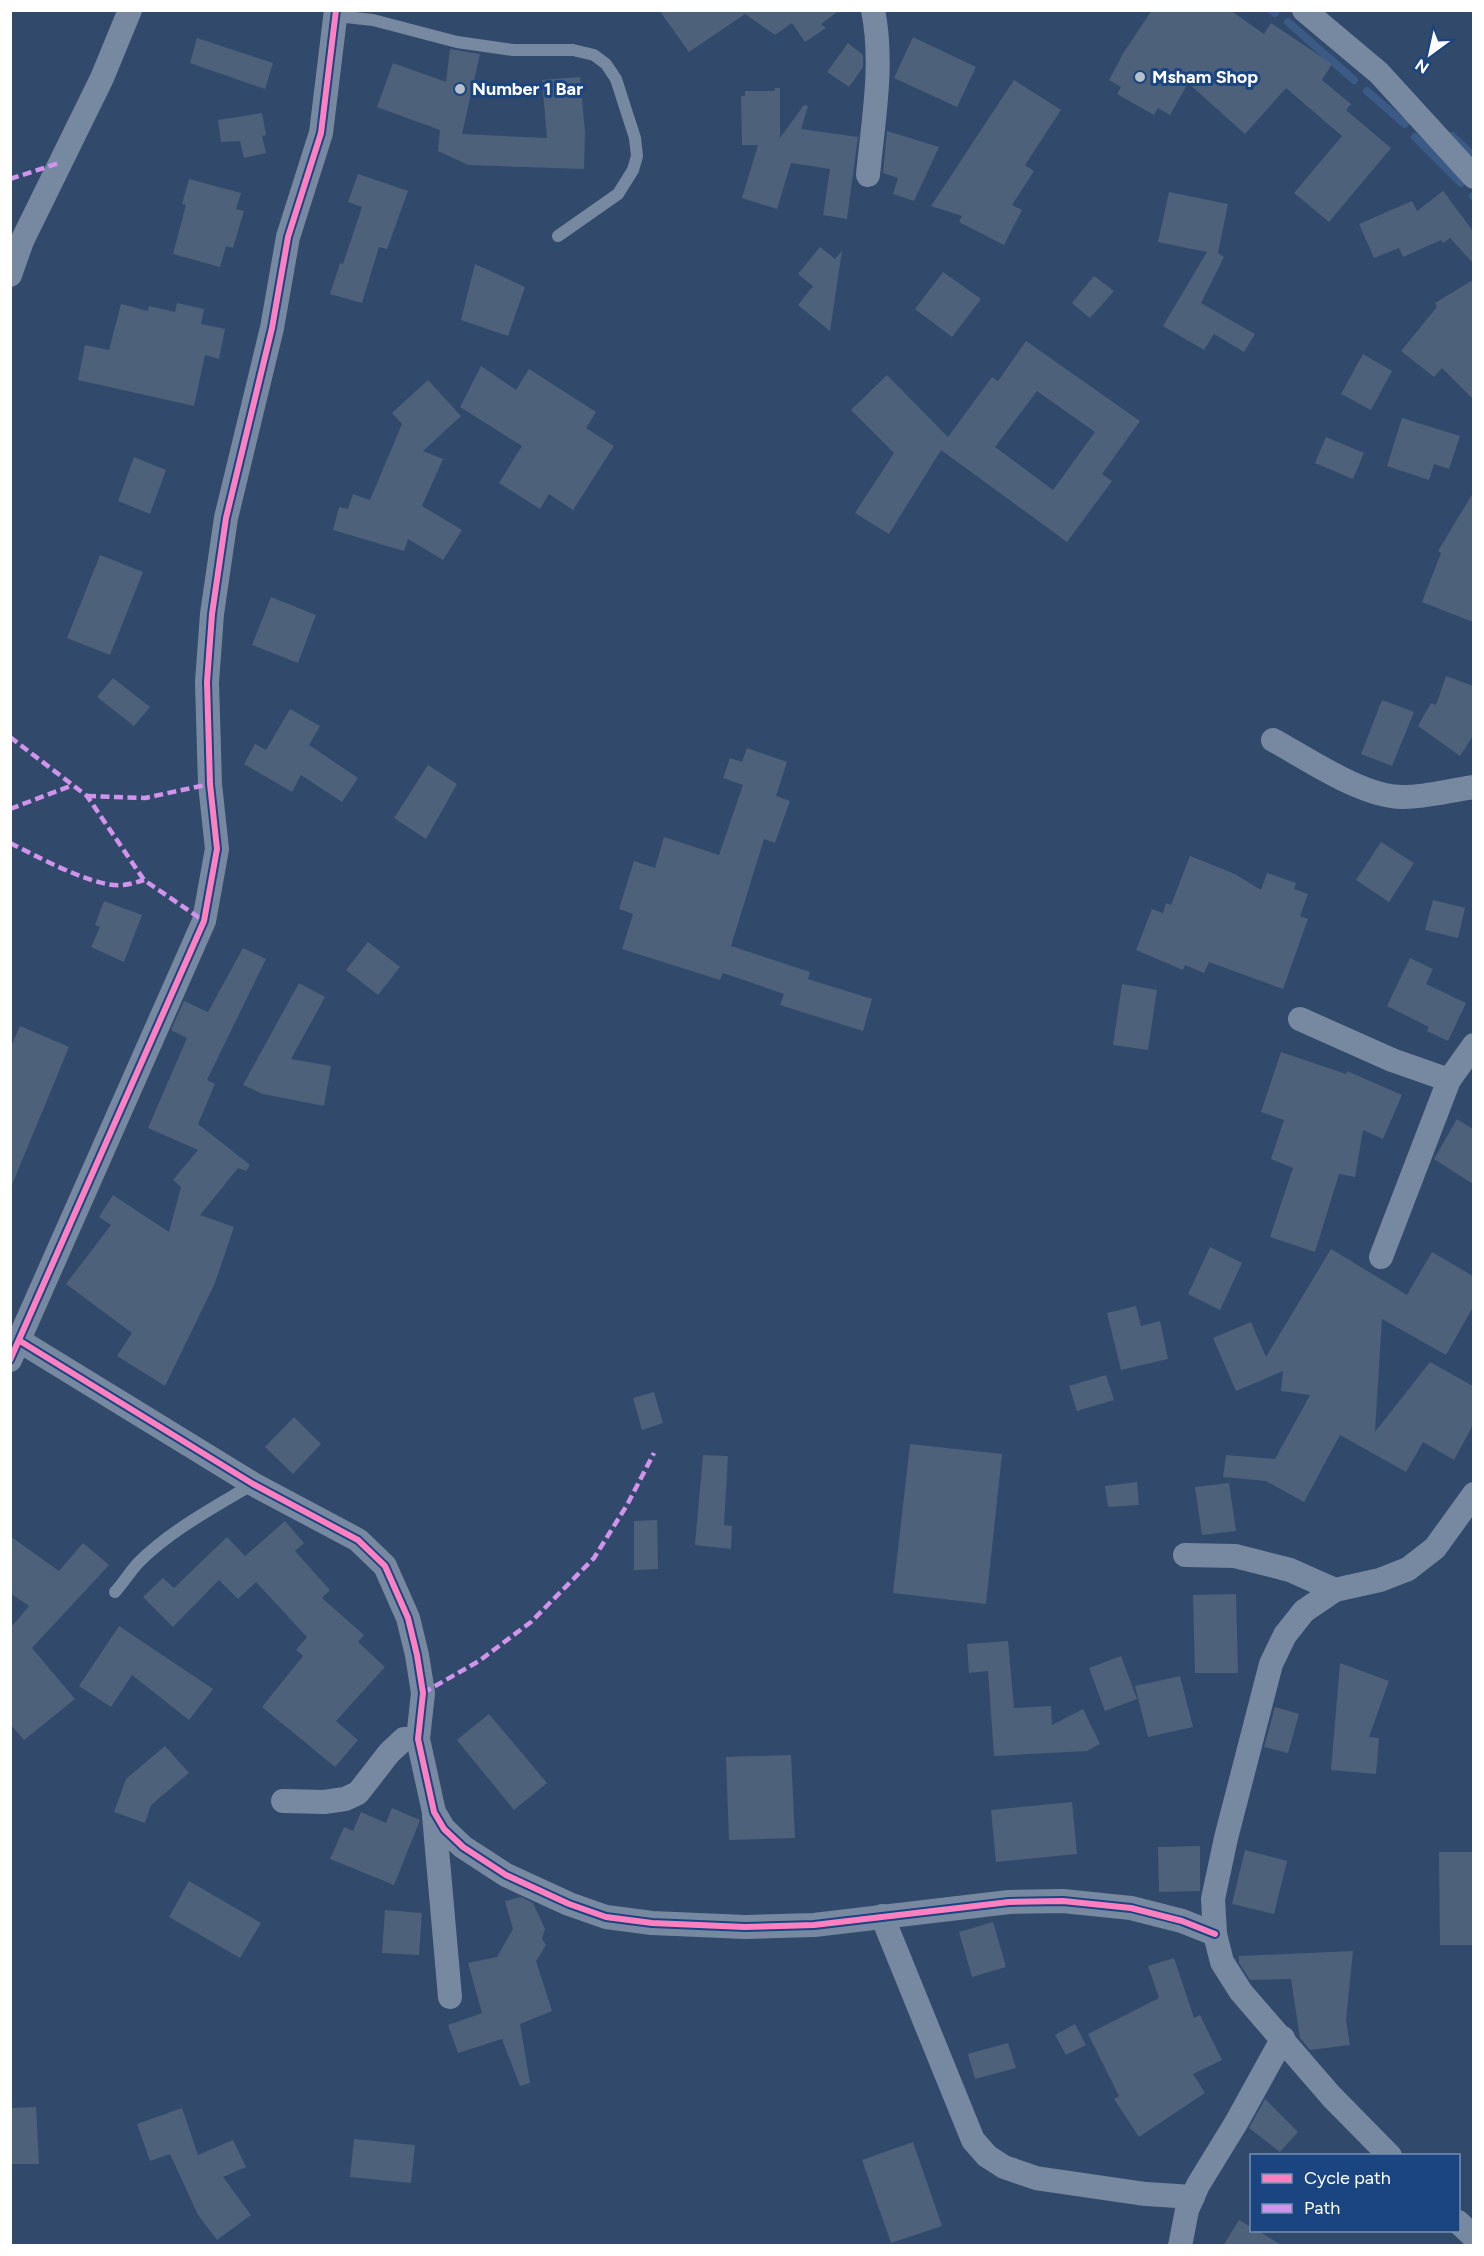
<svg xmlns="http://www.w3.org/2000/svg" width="1484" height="2256" viewBox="0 0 1484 2256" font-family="Figtree,sans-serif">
<rect width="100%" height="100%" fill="#31496a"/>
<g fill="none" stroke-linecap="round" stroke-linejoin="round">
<g stroke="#3b5a85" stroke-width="8">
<path d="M1271,10L1275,13"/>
<path d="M1288,22L1354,80"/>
<path d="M1367,91L1405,124"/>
<path d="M1452,136L1471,154"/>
<path d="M1415,137L1461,183"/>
<path d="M1473,196L1474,197"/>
</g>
</g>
<g fill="#4e617b" fill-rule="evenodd">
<path d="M659,10H840L821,24L826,28L805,42L792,23L775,35L745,14L689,52Z"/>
<path d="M1152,10H1230L1264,34L1271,23L1332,64L1322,80L1351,104L1346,110L1391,148L1329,222L1294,193L1342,136L1286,88L1245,134L1188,83L1170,115L1158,108L1154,115L1117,94L1121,87L1109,80L1124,52Z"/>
<path d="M913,37L976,67L957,107L894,78Z"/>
<path d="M197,38L273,63L265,89L190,63Z"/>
<path d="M848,43L863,55V67L849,87L827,72Z"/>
<path d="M450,49L480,54L462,134L547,138L542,80L580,77L585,132L584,169L468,165L438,151L440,130L377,107L393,63L446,82Z"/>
<path d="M1014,80L1061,110L1025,165L1034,171L1012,205L1022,210L1004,245L959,222L962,216L931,206Z"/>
<path d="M775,88H780V138L804,105L808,106L801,129L858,137L847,219L823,215L830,169L791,163L777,209L742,198L758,145H742L741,96H745V91H774Z"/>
<path d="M262,113L266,135L262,136L266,153L244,158L240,141L221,142L218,120Z"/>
<path d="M887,131L939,147L914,201L893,194L898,178L883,173Z"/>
<path d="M358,174L408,191L387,249L379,247L362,303L330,294L340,263L343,264L362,207L348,202Z"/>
<path d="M189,179L241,193L236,209L244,211L233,248L226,246L220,267L173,254L186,205L182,204Z"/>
<path d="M1443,191L1473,231V263L1450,238L1443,243L1441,240L1403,257L1399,248L1374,258L1359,224L1412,201L1417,211Z"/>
<path d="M1169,192L1228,204L1218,253L1224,257L1201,303L1255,334L1244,352L1214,334L1204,350L1163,326L1207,252L1158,242Z"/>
<path d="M820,247L835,259L842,251L830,331L798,305L813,286L798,274Z"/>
<path d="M475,264L525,287L508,336L461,320Z"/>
<path d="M943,272L981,299L952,337L915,309Z"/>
<path d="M1094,276L1114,291L1090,318L1072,303Z"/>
<path d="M1473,280V399L1442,368L1434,377L1401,351L1437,307L1435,303Z"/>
<path d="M177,303L204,309L201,324L225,329L219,359L205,355L194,406L78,380L85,345L109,350L121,304L148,311L149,306L175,312Z"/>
<path d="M1026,341L1140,421L1102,474L1112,481L1067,542L941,450L889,534L855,513L894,453L851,410L887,375L948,437L992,377L998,381ZM1037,391L1095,432L1053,490L995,447Z"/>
<path d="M1363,354L1392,371L1371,410L1341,394Z"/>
<path d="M481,366L516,390L529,369L596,412L586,428L614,446L573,510L549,494L540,509L499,483L522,446L460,407Z"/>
<path d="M428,380L461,416L423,451L443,459L422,506L462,530L443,560L408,539L404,551L333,530L339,507L348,509L353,494L370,500L402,424L392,413Z"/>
<path d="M1402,418L1460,436L1449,469L1434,464L1429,480L1387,466Z"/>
<path d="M1326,437L1364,453L1353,479L1315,463Z"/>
<path d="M134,457L166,470L150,514L118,501Z"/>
<path d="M1473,493V622L1422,602L1441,553L1438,551Z"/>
<path d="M100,555L143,572L110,655L67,638Z"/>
<path d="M271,597L316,615L298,663L252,645Z"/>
<path d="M1446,676L1473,686V736L1460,756L1418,726L1431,703L1436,705Z"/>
<path d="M113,678L150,707L134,726L97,697Z"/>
<path d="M1382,700L1414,712L1392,766L1361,754Z"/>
<path d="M290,709L320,726L309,745L358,778L342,802L301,775L292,792L244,764L255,744L266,750Z"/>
<path d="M747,748L787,762L776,796L790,801L775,843L764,839L731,946L810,972L808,979L872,999L863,1031L780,1005L784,994L723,973L720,980L622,949L633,914L619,909L634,861L655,868L664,837L719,855L743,785L723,778L730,758L742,762Z"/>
<path d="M428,765L457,784L426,839L394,818Z"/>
<path d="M1381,842L1414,863L1389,902L1356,880Z"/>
<path d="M1190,856L1235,874L1261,890L1267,873L1296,883L1294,889L1308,894L1300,916L1308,919L1283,989L1209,962L1204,973L1185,965L1183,970L1136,950L1152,909L1163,913L1166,903L1171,905Z"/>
<path d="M1433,900L1465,908L1458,938L1425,930Z"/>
<path d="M104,901L142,915L124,962L91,947L100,927L95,925Z"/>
<path d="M368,942L400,967L378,995L346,970Z"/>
<path d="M243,948L266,959L207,1080L215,1084L198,1124L250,1165L246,1171L238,1168L200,1215L234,1227L215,1283L165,1386L117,1356L132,1333L66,1284L111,1225L99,1217L113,1195L169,1232L181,1187L173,1180L198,1150L148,1128L187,1038L171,1030L184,1001L208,1012Z"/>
<path d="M1410,958L1433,969L1426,984L1466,1003L1448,1041L1427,1031L1429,1027L1387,1006Z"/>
<path d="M299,983L325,997L291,1059L331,1066L324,1106L263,1094L243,1085Z"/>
<path d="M1122,984L1157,990L1148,1050L1113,1045Z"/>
<path d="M20,1026L69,1047L11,1187L10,1049Z"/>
<path d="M1281,1052L1346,1074L1347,1071L1402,1095L1383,1139L1363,1130L1355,1177L1339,1174L1315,1252L1270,1237L1293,1168L1271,1159L1284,1120L1261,1112Z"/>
<path d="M1457,1119L1473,1129V1184L1434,1159Z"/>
<path d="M1210,1247L1242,1263L1220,1310L1188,1294Z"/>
<path d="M1331,1249L1407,1295L1432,1252L1473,1276V1307L1446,1355L1382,1319L1375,1432L1430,1362L1473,1386V1425L1454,1460L1423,1442L1406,1472L1340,1435L1304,1502L1266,1481L1223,1477L1226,1455L1275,1459L1310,1395L1281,1391L1283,1371L1236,1391L1213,1338L1251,1322L1266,1357Z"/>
<path d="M1136,1306L1141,1326L1160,1321L1168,1359L1121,1370L1107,1313Z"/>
<path d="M1106,1375L1114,1400L1077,1411L1069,1386Z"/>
<path d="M654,1392L663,1423L642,1430L633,1398Z"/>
<path d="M294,1417L321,1444L293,1474L265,1447Z"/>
<path d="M910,1444L1002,1454L986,1604L893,1593Z"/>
<path d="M703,1455L728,1456L724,1525L732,1526L731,1549L695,1545Z"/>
<path d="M1137,1482L1139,1505L1108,1507L1105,1486Z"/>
<path d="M1229,1483L1236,1531L1202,1535L1195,1487Z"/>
<path d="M657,1520L658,1569L634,1570V1521Z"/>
<path d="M285,1521L304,1543L295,1551L330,1590L322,1598L364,1635L358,1642L385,1667L336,1721L358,1740L335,1767L262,1707L303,1656L296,1650L307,1637L256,1582L238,1599L219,1580L173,1627L143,1597L163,1578L174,1588L227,1537L245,1556Z"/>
<path d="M10,1536L59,1571L83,1543L109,1565L32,1648L75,1699L24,1740L10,1724V1622L13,1625L29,1606L10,1593Z"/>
<path d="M1236,1594L1238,1673H1195L1193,1595Z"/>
<path d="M119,1626L213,1689L189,1720L132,1675L111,1707L79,1686Z"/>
<path d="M1008,1641L1014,1708L1051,1706L1052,1725L1083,1709L1100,1744L1087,1751L994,1756L988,1671L969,1673L967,1644Z"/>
<path d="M1121,1656L1137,1699L1105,1711L1089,1668Z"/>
<path d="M1340,1663L1389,1681L1369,1737L1379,1738L1376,1774L1331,1770Z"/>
<path d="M1180,1676L1193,1727L1148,1737L1135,1686Z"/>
<path d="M1275,1707L1299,1714L1288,1753L1264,1747Z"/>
<path d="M489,1714L547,1783L514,1810L457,1740Z"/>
<path d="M165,1746L189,1773L151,1805L145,1823L114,1812L126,1779Z"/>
<path d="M791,1755L795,1838L729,1840L726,1757Z"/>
<path d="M1072,1802L1077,1854L996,1862L991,1810Z"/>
<path d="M392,1808L420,1820L394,1885L330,1859L344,1827L353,1831L361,1812L386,1823Z"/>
<path d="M1200,1846V1891L1159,1892L1158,1847Z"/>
<path d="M1245,1850L1287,1861L1274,1914L1232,1904Z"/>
<path d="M1439,1852H1473V1945H1440Z"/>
<path d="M189,1881L261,1923L240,1958L169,1917Z"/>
<path d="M521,1897L533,1903L545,1929L542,1939L546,1945L536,1961L552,2011L520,2024L530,2083L520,2086L502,2039L458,2053L448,2025L482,2013L468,1963L497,1957L513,1929L505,1901Z"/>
<path d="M385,1910L422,1913L419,1955L382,1953Z"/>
<path d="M993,1922L1006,1967L972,1977L959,1932Z"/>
<path d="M1353,1951L1346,2020L1350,2045L1310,2050L1300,2038L1291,1979L1250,1980L1239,1963V1956Z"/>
<path d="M1174,1958L1194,2018L1200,2015L1222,2060L1193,2074L1205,2093L1139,2137L1114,2099L1119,2096L1088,2034L1159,1998L1148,1966Z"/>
<path d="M1075,2024L1086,2045L1066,2055L1055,2035Z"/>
<path d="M1008,2043L1016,2068L975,2079L968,2054Z"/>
<path d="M1265,2099L1298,2132L1280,2152L1249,2128Z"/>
<path d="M36,2107L39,2164H10V2108Z"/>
<path d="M182,2108L198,2155L233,2140L246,2167L223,2177L251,2215L217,2240L198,2215L170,2154L150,2161L137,2124Z"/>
<path d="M354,2139L415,2145L411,2183L350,2177Z"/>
<path d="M913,2142L942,2226L891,2243L862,2160Z"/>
<path d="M1239,2220L1251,2227V2230H1257L1283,2246H1223Z"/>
</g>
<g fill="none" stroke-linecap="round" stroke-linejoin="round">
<g stroke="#7789a0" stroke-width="12">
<path d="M336,16L373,20L457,42L513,50H573L594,55L606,64L616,79L635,138L637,156L633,170L618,194L558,236"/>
<path d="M115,1592C123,1583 130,1572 138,1563C171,1530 213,1508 253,1484"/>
</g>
<g stroke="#7789a0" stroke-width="24">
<path d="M1304,10L1379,73L1474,177"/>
<path d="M868,175C873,121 884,64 873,10"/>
<path d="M10,275L22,241L102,78L130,10"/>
<path d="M1273,740C1308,759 1364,798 1404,797C1427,797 1451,790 1474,787"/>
<path d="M1300,1019L1392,1060L1449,1080"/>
<path d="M1381,1257L1449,1080L1474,1045"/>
<path d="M20,1341L253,1484L358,1540L385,1566L408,1618L417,1655L423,1693L418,1739L434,1812L444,1829L463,1847L506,1875L569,1904L606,1917L652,1923L745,1927L814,1925L1009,1902L1063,1901L1131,1908L1182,1921L1215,1934"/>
<path d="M10,1360L204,921L217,849L210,784L207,682L212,614L226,518L272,328L288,237L321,133L336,10"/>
<path d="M1185,1555L1235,1556L1290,1570L1335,1590"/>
<path d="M283,1801L324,1802L345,1799L358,1793L389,1753L404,1739H418"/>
<path d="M434,1815L450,1997"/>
<path d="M882,1916L973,2140L987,2156L1004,2167L1036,2178L1146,2194L1193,2197"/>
<path d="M1390,2156L1331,2096L1241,1992L1222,1962L1215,1934L1213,1899L1226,1838L1271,1664L1285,1635L1304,1611L1335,1590L1380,1580L1408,1569L1435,1548L1474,1494"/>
<path d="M1458,2222L1474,2237"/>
<path d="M1180,2246L1187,2210L1198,2185L1236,2123L1283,2038"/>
</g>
<g stroke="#d193ec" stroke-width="4.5" stroke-dasharray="9 4.5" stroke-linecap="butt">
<path d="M10,179L59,163"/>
<path d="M10,737L87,796L144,880L204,921"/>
<path d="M87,796L145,798L210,784"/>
<path d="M10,809L73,785"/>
<path d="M10,843C38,857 77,878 107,884C120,887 132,884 144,880"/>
<path d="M423,1693L479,1661L531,1622L594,1558L627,1505L654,1453"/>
</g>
<defs>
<g id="cycleway">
<path d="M20,1341L253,1484L358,1540L385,1566L408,1618L417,1655L423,1693L418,1739L434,1812L444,1829L463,1847L506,1875L569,1904L606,1917L652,1923L745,1927L814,1925L1009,1902L1063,1901L1131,1908L1182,1921L1215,1934"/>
<path d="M10,1360L204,921L217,849L210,784L207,682L212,614L226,518L272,328L288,237L321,133L336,10"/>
</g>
</defs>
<use href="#cycleway" stroke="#1a4581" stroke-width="10"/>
<use href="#cycleway" stroke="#ff80c0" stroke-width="6"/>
</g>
<g fill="#b7bfcb" stroke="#1a4581" stroke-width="2">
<circle cx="1140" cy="77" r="6"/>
<circle cx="460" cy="89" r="6"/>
</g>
<g text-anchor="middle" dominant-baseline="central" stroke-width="6" stroke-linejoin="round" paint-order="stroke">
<g font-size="18" font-weight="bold" fill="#fff" stroke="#1a4581" text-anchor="start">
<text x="1152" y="77">Msham Shop</text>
<text x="472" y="89">Number 1 Bar</text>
</g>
</g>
<rect width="1484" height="2256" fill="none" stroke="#ffffff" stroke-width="24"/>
<rect x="1250" y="2154" width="210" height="78" fill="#1a4581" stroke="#768fb3" stroke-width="1.5"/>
<rect x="1262" y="2174" width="30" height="9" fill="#ff80c0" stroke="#768fb3" stroke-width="1.5"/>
<text x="1304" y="2184" font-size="18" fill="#ffffff">Cycle path</text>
<rect x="1262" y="2204" width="30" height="9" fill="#d193ec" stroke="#768fb3" stroke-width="1.5"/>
<text x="1304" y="2214" font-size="18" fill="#ffffff">Path</text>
<g transform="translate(1430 54) rotate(213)" stroke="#1a4581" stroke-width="4.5" paint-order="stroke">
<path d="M0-4.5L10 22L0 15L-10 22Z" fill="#ffffff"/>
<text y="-9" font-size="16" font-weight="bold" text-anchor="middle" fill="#ffffff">N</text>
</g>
</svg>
